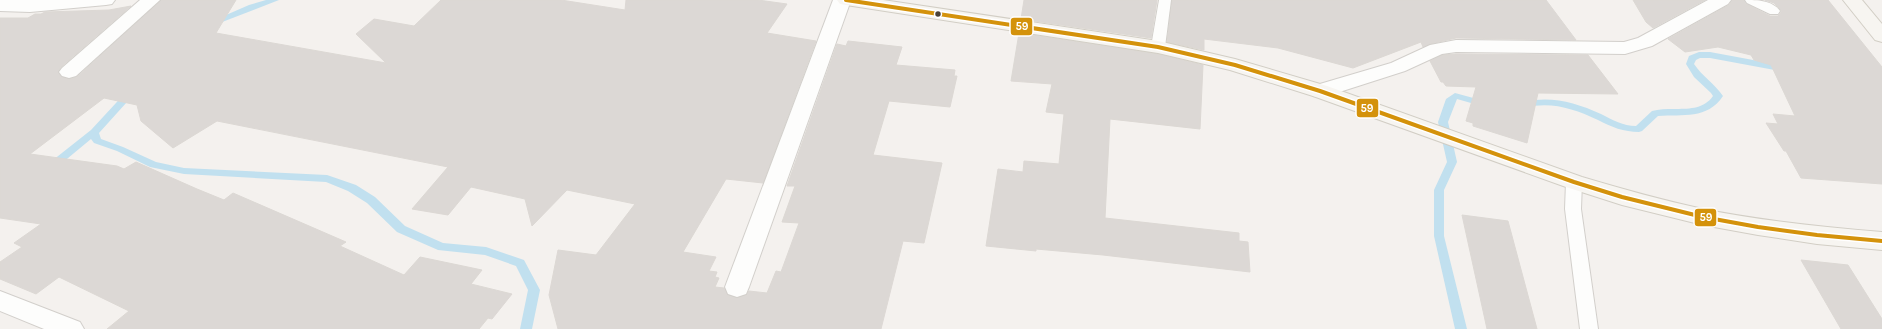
<svg xmlns="http://www.w3.org/2000/svg" width="1882" height="329" viewBox="0 0 1882 329" font-family="Karla,sans-serif">
<rect width="100%" height="100%" fill="#f4f1ee"/>
<g fill="none" stroke-linecap="round" stroke-linejoin="round">
<g fill="#c1e0ef" fill-rule="evenodd">
<path d="M266,0H279L217,24L214,25L210,22L249,5Z"/>
<path d="M1710,52L1785,66L1790,69L1785,72L1710,58H1700L1696,60L1694,64C1702,76 1715,84 1723,96C1707,120 1683,114 1658,116L1642,131L1639,132C1624,132 1611,127 1598,120C1573,108 1550,101 1523,108L1518,105L1520,103C1549,95 1574,102 1601,114C1613,120 1623,126 1636,126L1652,111C1672,105 1699,116 1713,96L1711,93L1694,77L1686,64L1689,56L1699,52Z"/>
<path d="M131,89L136,92L99,133L101,139L123,147L156,162L184,168L327,175L356,185L375,197L405,226L443,243L486,247L524,260L540,290L532,329H520L528,290L516,266L485,255L438,250L397,232L367,203L348,191L326,182L184,174L150,167L117,151L94,143L91,139L56,168H48L47,166L48,164L91,130L128,90Z"/>
<path d="M1455,93L1488,102L1490,104L1485,107L1457,99L1448,122L1457,162L1444,190V236L1467,329H1455L1434,236V190L1447,162L1438,122L1446,99Z"/>
</g>
</g>
<g fill="#dcd8d5" stroke="#dcd8d4">
<path d="M161,0H236L216,33L386,63L356,34L374,19L414,26L441,0H561L625,10L626,0H758L787,4L767,33L816,41L763,183L726,179L683,252L716,257L709,271L717,272L715,277L719,278L715,287L724,288L728,295L737,298L746,295L749,291L767,293L776,271L781,272L799,223L782,222L795,186H787L837,44L846,46L848,41L902,47L896,65L955,70L954,76H957L950,107L889,101L873,155L942,163L924,243L903,241L881,329H558L549,295L558,250L596,255L635,204L567,190L532,226L525,199L471,187L448,215L412,209L448,167L217,121L173,148L141,121L137,105L104,98L30,154L117,166L124,169L136,162L197,189L224,200L233,193L346,242L340,246L404,275L420,257L482,270L471,284L512,294L492,319L488,318L479,329H107L129,311L59,277L36,294L0,279V262L22,247L14,243L41,224L0,218V18H28L35,14H41L45,12L109,10L131,6L61,67L58,73L62,77L69,79L77,77Z"/>
<path d="M1024,0H1157L1151,38L1021,19Z"/>
<path d="M1172,0H1546L1576,40L1456,38L1430,44L1423,47L1421,42L1353,68L1278,48L1204,39V50L1167,42Z"/>
<path d="M1633,0H1705L1653,28L1646,22Z"/>
<path d="M1732,0H1744L1746,4L1770,16H1778L1782,11L1774,3L1765,0H1828L1882,67V184L1801,178L1786,151H1784L1766,123L1778,124L1773,114L1795,116L1771,65L1754,60L1751,55L1718,47L1685,52L1668,39L1729,5Z"/>
<path d="M1019,33L1158,54L1203,65L1200,129L1110,119L1105,218L1239,233V241L1248,242L1250,272L1103,255L1036,249V251L986,246L998,169L1023,172L1024,161L1059,164L1064,114L1046,112L1052,84L1011,81Z"/>
<path d="M1456,54L1588,55L1618,94L1538,93L1527,143L1473,126V123L1466,121L1476,87L1446,86L1443,82H1441L1430,61L1442,55Z"/>
<path d="M1462,215L1508,221L1537,329H1487Z"/>
<path d="M1801,260L1848,265L1882,319V329H1841Z"/>
</g>
<g fill="none" stroke-linecap="round" stroke-linejoin="round">
<defs>
<g id="lane">
<path d="M1159,0H1171L1165,47L1163,50H1153L1151,47Z"/>
<path d="M1745,0C1757,0 1772,0 1780,11L1778,14H1770L1747,3Z"/>
<path d="M1574,177L1579,178L1582,182L1581,209L1598,329H1580L1565,209L1566,182L1569,178Z"/>
</g>
<g id="street">
<path d="M0,0H115L112,4L106,5L30,12L0,11Z"/>
<path d="M140,0H160L76,76L69,78L62,76L59,72L62,68Z"/>
<path d="M833,0H851L749,287L746,294L737,297L728,294L725,287Z"/>
<path d="M1708,0H1731L1728,4L1652,46L1625,54L1456,52L1442,54L1405,71L1327,96L1320,97L1313,96L1310,91L1313,86L1391,63L1430,45L1456,40L1624,42L1638,38Z"/>
<path d="M0,291L80,322L84,329H44L0,311Z"/>
</g>
<g id="secondary">
<path d="M837,0H883L1158,41L1235,59L1327,86L1582,177C1622,189 1662,200 1703,209C1762,221 1822,227 1882,232V250L1817,244L1758,235L1703,225L1622,205L1566,187L1313,96L1230,70L1158,53L846,5L840,4Z"/>
<path d="M1843,0H1862L1882,24V42L1875,40Z"/>
</g>
</defs>
<use href="#lane" stroke="#d2cfcb" stroke-width="2"/>
<use href="#street" stroke="#d2cfcb" stroke-width="2"/>
<use href="#secondary" stroke="#d2cec5" stroke-width="2"/>
<use href="#lane" fill="#fdfdfc" fill-rule="evenodd"/>
<use href="#street" fill="#fdfdfc" fill-rule="evenodd"/>
<use href="#secondary" fill="#f7f5f1" fill-rule="evenodd"/>
<defs>
<path id="bus-1" d="M846,0L1158,47L1235,65L1320,91L1574,182L1622,197L1703,217L1758,227L1817,235L1882,241"/>
</defs>
<use href="#bus-1" stroke="#fff" stroke-width="7"/>
<use href="#bus-1" stroke="#d4920b" stroke-width="4"/>
</g>
<circle fill="#4a4239" stroke="#fff" stroke-width="1.5" cx="938" cy="14" r="3.5"/>
<g stroke="#fff" stroke-width="1.5">
<rect x="1010" y="17" width="23" height="19" rx="4" fill="#d4920b"/>
<rect x="1356" y="98" width="23" height="20" rx="4" fill="#d4920b"/>
<rect x="1694" y="208" width="23" height="19" rx="4" fill="#d4920b"/>
</g>
<g font-size="11" text-anchor="middle" font-weight="bold" fill="#fff">
<text x="1022" y="30">59</text>
<text x="1367" y="112">59</text>
<text x="1706" y="221">59</text>
</g>
</svg>
